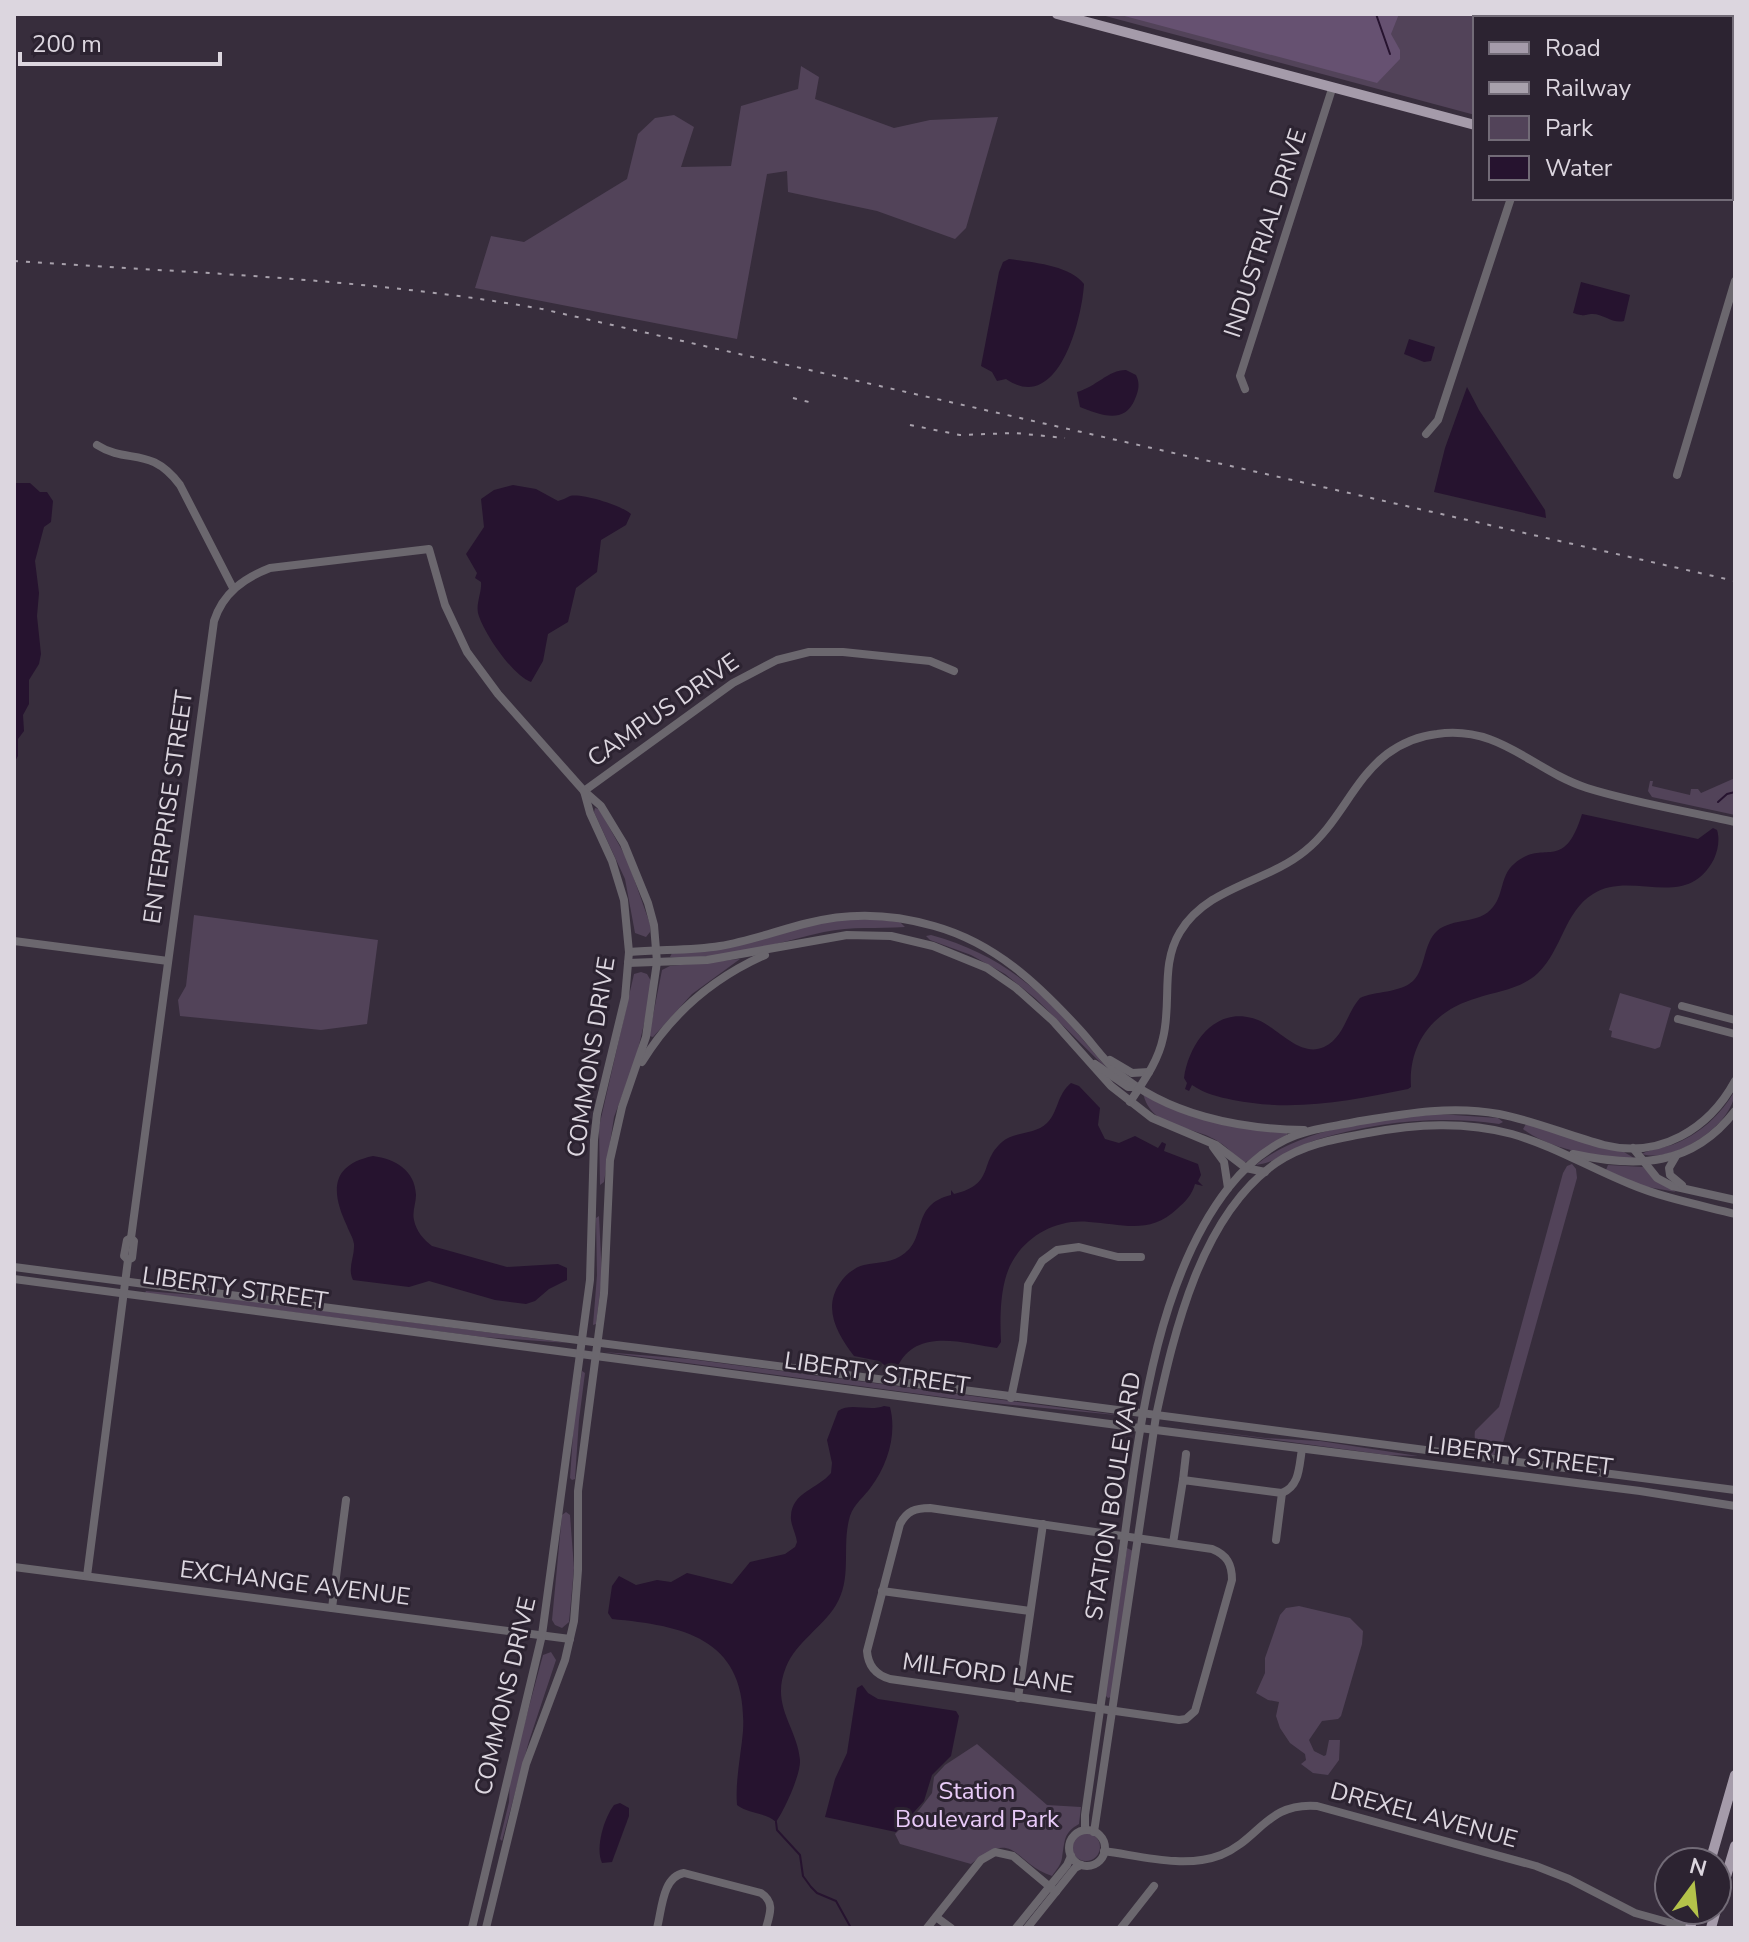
<svg xmlns="http://www.w3.org/2000/svg" width="1749" height="1942" viewBox="0 0 1749 1942" font-family="'Nunito Sans',sans-serif">
<rect width="100%" height="100%" fill="#372d3c"/>
<g fill="#524359">
<path d="M1098,14H1596L1595,18H1475V115Z"/>
<path d="M801,66L819,77L815,99L894,128L930,120L998,117L966,228L955,239L877,211L788,192L787,171L767,174L737,339L475,288L491,236L524,242L627,179L638,134L655,118L674,115L694,127L681,167L731,166L741,106L798,89Z"/>
<path d="M1735,778V815L1652,797L1648,791L1650,781H1653L1652,786L1690,795L1691,789H1698L1701,793Z"/>
<path d="M595,808L599,809L627,859L650,924V932L646,937L635,933L625,879L594,812Z"/>
<path d="M194,915L378,940L367,1024L321,1030L180,1016L178,1000L186,986Z"/>
<path d="M871,919L900,922L905,927C878,929 852,926 824,932C775,943 720,963 670,957L672,953L837,920Z"/>
<path d="M931,935C1015,958 1056,1006 1109,1071L1036,999L1005,974L971,955L930,940L926,936Z"/>
<path d="M740,959L692,994L653,1037L649,1036L662,970L670,966Z"/>
<path d="M641,972L647,974L651,981L647,1011L636,1058L614,1117L604,1182L600,1185L599,1127L634,974Z"/>
<path d="M1620,993L1671,1008L1660,1047L1655,1049L1611,1037L1612,1031L1609,1030Z"/>
<path d="M1735,1090C1735,1124 1674,1164 1642,1154C1650,1149 1662,1148 1672,1145C1699,1135 1721,1115 1735,1090Z"/>
<path d="M1143,1093L1225,1125L1287,1133V1135L1246,1162H1241C1235,1156 1229,1149 1222,1144C1196,1124 1151,1131 1143,1093Z"/>
<path d="M1439,1114L1498,1118L1503,1122L1499,1124C1440,1115 1376,1122 1319,1139C1298,1145 1277,1163 1256,1165C1303,1127 1380,1119 1439,1114Z"/>
<path d="M1526,1124L1624,1152L1634,1158C1606,1161 1546,1148 1523,1129Z"/>
<path d="M1572,1164L1576,1169L1577,1178L1502,1446L1494,1455C1480,1455 1473,1445 1475,1431L1499,1407L1563,1173L1567,1166Z"/>
<path d="M1608,1165L1643,1167L1656,1181L1676,1192L1642,1186L1606,1170Z"/>
<path d="M599,1216L602,1277L596,1324L593,1325L597,1275L596,1218Z"/>
<path d="M146,1291L219,1297L568,1343L483,1337L145,1293Z"/>
<path d="M604,1352L689,1359L1126,1416L972,1401Z"/>
<path d="M582,1371L585,1373L579,1420L575,1479L572,1480L570,1478L574,1419Z"/>
<path d="M1173,1426L1265,1438L1320,1441L1418,1456L1387,1455Z"/>
<path d="M566,1512L570,1515L574,1568L569,1622L562,1628L555,1625L552,1620L562,1515Z"/>
<path d="M1127,1548L1133,1551L1111,1697L1108,1698L1105,1695Z"/>
<path d="M1299,1606L1350,1618L1363,1631L1362,1644L1341,1716L1338,1719L1322,1721L1309,1740L1314,1751L1324,1756L1326,1755L1329,1740H1340L1339,1760L1328,1775L1313,1773L1301,1764L1306,1760L1305,1754L1290,1743L1280,1728L1276,1716L1279,1702L1268,1700L1256,1693L1265,1673V1658L1280,1615L1286,1608Z"/>
<path d="M551,1652L556,1660L529,1741L502,1841L500,1839L509,1802L510,1777L543,1655Z"/>
<path d="M977,1744L1047,1805L1081,1807L1079,1824C1063,1833 1065,1841 1062,1858C1061,1865 1056,1870 1052,1876C1013,1863 1016,1827 971,1864L900,1844L895,1834L919,1810L932,1793L934,1777L945,1765Z"/>
<circle cx="1086" cy="1847" r="14"/>
</g>
<path fill="#665171" d="M1117,14H1399L1391,34L1400,50V59L1377,83Z"/>
<g fill="#26132f">
<path d="M1009,259C1031,262 1070,265 1084,284C1082,320 1058,415 1006,379L997,381L992,372L981,366L999,272L1003,262Z"/>
<path d="M1581,282L1630,295L1624,321C1612,324 1603,313 1591,314C1582,315 1586,317 1573,313Z"/>
<path d="M1409,339L1435,347L1431,361L1424,362L1404,354Z"/>
<path d="M1126,370L1136,375C1140,383 1139,390 1135,399C1124,426 1099,414 1080,407L1077,392C1096,387 1108,370 1126,370Z"/>
<path d="M1467,387L1479,410L1545,510L1546,518L1434,492L1445,448Z"/>
<path d="M14,483H30L40,492H47L53,501L51,522L44,527L35,561L39,593L37,616L41,654L39,664L29,680V704L23,715L24,731L18,739V756L14,763Z"/>
<path d="M513,485L536,489L558,501C562,500 566,498 570,496C581,493 621,505 631,514L626,525L601,540L597,572L576,588L568,622L548,634L543,661L531,682C512,675 483,632 478,613C476,603 482,592 481,582L475,578L477,573L466,554L484,527L481,499L494,490Z"/>
<path d="M1582,814L1698,839L1713,828L1717,830C1720,839 1718,850 1714,859C1686,913 1632,869 1593,894C1564,912 1562,950 1538,973C1521,989 1498,991 1477,998C1434,1010 1408,1043 1411,1087L1408,1089C1349,1101 1294,1112 1233,1100C1219,1097 1205,1094 1192,1085L1189,1091L1185,1089L1187,1083L1184,1078C1189,1042 1217,1004 1258,1020C1278,1028 1300,1058 1324,1047C1344,1038 1347,1012 1360,998C1375,991 1400,993 1413,981C1426,968 1423,944 1437,931C1453,917 1479,925 1493,907C1504,894 1500,876 1514,864C1544,837 1563,875 1582,814Z"/>
<path d="M1071,1083L1079,1086L1100,1108L1098,1125L1105,1139L1119,1143L1135,1136L1158,1148L1162,1142L1166,1144L1164,1151L1198,1164L1201,1175L1198,1181L1203,1186L1195,1184C1192,1195 1185,1202 1177,1209C1150,1235 1122,1224 1089,1222C1051,1218 1014,1243 1005,1280C1000,1299 1000,1323 1001,1342L997,1348C963,1343 915,1327 897,1368L887,1367L879,1361L854,1356C838,1335 822,1309 840,1283C845,1275 855,1267 864,1265C878,1262 893,1263 905,1253C927,1236 911,1205 951,1195V1190L954,1194C996,1184 978,1163 1002,1142C1015,1131 1035,1135 1047,1123C1058,1113 1057,1094 1071,1083Z"/>
<path d="M373,1156C395,1159 415,1170 416,1195C416,1203 412,1212 414,1220C416,1231 424,1240 432,1246L507,1267L558,1264L567,1268V1280L549,1289L535,1301L526,1304L495,1300L429,1281L409,1287L353,1280C347,1268 355,1256 354,1244C353,1237 349,1232 347,1226C331,1192 330,1165 373,1156Z"/>
<path d="M884,1406L890,1407C897,1434 888,1464 871,1487C864,1497 854,1504 850,1516C841,1546 853,1577 836,1605C822,1628 797,1641 786,1667C770,1706 797,1726 800,1760C801,1774 784,1811 776,1822C765,1812 748,1814 737,1805C735,1781 741,1755 743,1731C748,1639 686,1626 612,1619L608,1613L612,1586L619,1576L636,1585L657,1580L671,1582L687,1573L732,1584L750,1562L785,1554L795,1547L797,1542C796,1533 790,1524 791,1516C792,1492 818,1489 831,1473L832,1463L827,1440L838,1411C851,1402 869,1412 884,1406Z"/>
<path d="M862,1685L868,1693L878,1699L956,1711L959,1716L951,1756L932,1775L924,1801L896,1832L825,1817L835,1779L847,1753L857,1688Z"/>
<path d="M620,1803L629,1808V1816L612,1862L602,1863C595,1848 604,1818 614,1805Z"/>
</g>
<g fill="none" stroke-linecap="round" stroke-linejoin="round">
<g stroke="#26132f" stroke-width="2">
<path d="M1376,14L1390,54"/>
<path d="M1718,802L1727,794L1735,792"/>
<path d="M776,1822L777,1830L800,1855L803,1876L811,1887L817,1893L836,1901L851,1928"/>
</g>
<g stroke="#6b676e" stroke-width="8">
<path d="M1609,18L1610,14"/>
<path d="M1731,100H1735"/>
<path d="M1245,389L1240,376L1332,89"/>
<path d="M1426,434L1438,420L1511,198"/>
<path d="M97,445C128,465 150,445 180,485L233,588"/>
<path d="M1677,475L1735,281"/>
<path d="M584,791L733,683L777,660L809,652H843L930,661L954,671"/>
<path d="M14,941L168,961"/>
<path d="M629,952C659,949 690,951 720,946C750,941 779,930 808,923C850,912 893,914 934,926C995,943 1038,984 1080,1030C1092,1043 1103,1059 1116,1071C1167,1115 1239,1129 1304,1130"/>
<path d="M628,963L707,960L847,935L891,936L933,946L987,968L1016,988L1053,1021L1111,1086L1152,1118L1216,1145L1246,1168L1265,1172"/>
<path d="M1682,1006L1735,1020"/>
<path d="M1678,1019L1735,1034"/>
<path d="M1110,1060L1132,1073L1149,1072"/>
<path d="M642,1062C672,1013 713,978 765,955"/>
<path d="M1095,1064L1128,1087H1139"/>
<path d="M1130,1102C1143,1082 1158,1062 1163,1038C1172,1002 1160,965 1180,932C1208,886 1266,883 1305,851C1339,824 1353,780 1387,754C1402,743 1419,736 1437,734C1500,725 1532,770 1587,788C1635,803 1686,811 1735,822"/>
<path d="M1213,1147L1224,1162L1228,1188"/>
<path d="M1633,1148L1657,1178L1672,1186L1735,1200"/>
<path d="M1573,1154C1637,1168 1692,1167 1735,1111"/>
<path d="M1676,1156L1669,1168L1670,1175L1682,1185"/>
<path d="M128,1260L124,1256L127,1240L131,1238"/>
<path d="M14,1267L1735,1490"/>
<path d="M14,1279L1140,1428L1640,1491L1735,1506"/>
<path d="M1011,1398L1023,1341L1028,1285L1042,1261L1057,1250L1079,1247L1118,1257H1141"/>
<path d="M1183,1480L1186,1454"/>
<path d="M930,1508L1212,1549C1227,1555 1232,1564 1232,1580L1195,1711L1186,1719L1179,1720L890,1679C876,1675 868,1666 867,1651L900,1524C907,1511 915,1508 930,1508Z"/>
<path d="M1276,1540L1282,1493"/>
<path d="M1173,1543L1183,1480L1282,1493C1300,1486 1299,1466 1302,1449"/>
<path d="M14,1567L570,1639"/>
<path d="M87,1576L128,1260L132,1258L134,1241L131,1238L214,621C223,593 244,578 270,568L429,549L445,605L467,652L498,694L584,791L601,806L624,844L648,903L654,925L657,962L646,1037L622,1107L610,1160L604,1293L578,1491V1570L574,1621L565,1660L526,1764L486,1928"/>
<path d="M882,1591L1030,1611"/>
<path d="M332,1608L346,1500"/>
<path d="M1018,1698L1043,1524"/>
<path d="M1085,1830V1815C1097,1731 1109,1647 1121,1563C1138,1443 1152,1285 1229,1187C1244,1168 1263,1151 1285,1140C1306,1129 1331,1127 1355,1122C1403,1114 1450,1105 1499,1114C1536,1121 1569,1136 1604,1145C1660,1159 1709,1129 1735,1081"/>
<circle cx="1087" cy="1848" r="18"/>
<path d="M1094,1832L1156,1416C1174,1332 1201,1215 1276,1163C1304,1144 1335,1139 1368,1133C1416,1124 1464,1121 1512,1134C1554,1146 1590,1168 1630,1184C1663,1198 1700,1205 1735,1214"/>
<path d="M1104,1851C1141,1856 1185,1869 1221,1855C1260,1839 1267,1802 1317,1806L1536,1866L1569,1879L1635,1913L1689,1928"/>
<path d="M936,1917L951,1928"/>
<path d="M472,1928L542,1635L590,1280L594,1140L597,1114L625,998L629,952L624,900L612,861L590,813L584,791"/>
<path d="M657,1928C662,1910 662,1877 684,1873L761,1893C775,1902 770,1914 766,1928"/>
<path d="M927,1928L981,1860L995,1852L1013,1856L1056,1892"/>
<path d="M1016,1928L1067,1865L1071,1856"/>
<path d="M1027,1928L1075,1868L1081,1865"/>
<path d="M1121,1928L1154,1886"/>
</g>
<g stroke="#a59baa" stroke-width="10">
<path d="M1057,14L1475,125"/>
<path d="M1731,194L1735,195"/>
<path d="M1710,1862L1735,1775"/>
<path d="M1717,1907L1735,1846"/>
<path d="M1690,1928L1695,1910"/>
<path d="M1711,1928L1716,1910"/>
</g>
<g stroke="#a8a1ac" stroke-width="2" stroke-dasharray="4 8" stroke-linecap="butt">
<path d="M14,261C190,273 368,278 542,309L1735,581"/>
<path d="M793,398L813,403"/>
<path d="M910,425L960,435L1015,433L1065,438"/>
</g>
</g>
<g text-anchor="middle" dominant-baseline="central" stroke-width="6" stroke-linejoin="round" paint-order="stroke">
<g font-size="24" fill="#dcd6df" stroke="#2c2331">
<text transform="translate(1265 233) rotate(-72)">INDUSTRIAL DRIVE</text>
<text transform="translate(663 710) rotate(-35)">CAMPUS DRIVE</text>
<text transform="translate(168 807) rotate(-82)">ENTERPRISE STREET</text>
<text transform="translate(591 1057) rotate(-81)">COMMONS DRIVE</text>
<text transform="translate(235 1288) rotate(8)">LIBERTY STREET</text>
<text transform="translate(877 1373) rotate(8)">LIBERTY STREET</text>
<text transform="translate(1520 1456) rotate(7)">LIBERTY STREET</text>
<text transform="translate(1113 1496) rotate(-81)">STATION BOULEVARD</text>
<text transform="translate(295 1583) rotate(7)">EXCHANGE AVENUE</text>
<text transform="translate(988 1673) rotate(8)">MILFORD LANE</text>
<text transform="translate(505 1696) rotate(-77)">COMMONS DRIVE</text>
<text transform="translate(1424 1815) rotate(15)">DREXEL AVENUE</text>
</g>
<g font-size="24" fill="#e9cbf9" stroke="#2c2331">
<text x="977" y="1791">Station<tspan x="977" dy="28">Boulevard Park</tspan></text>
</g>
</g>
<rect width="1749" height="1942" fill="none" stroke="#dcd6df" stroke-width="32"/>
<rect x="1473" y="16" width="260" height="184" fill="#2c2331" stroke="#726b77" stroke-width="2"/>
<rect x="1489" y="42" width="40" height="12" fill="#a59baa" stroke="#726b77" stroke-width="2"/>
<text x="1545" y="56" font-size="24" fill="#dcd6df">Road</text>
<rect x="1489" y="82" width="40" height="12" fill="#a8a1ac" stroke="#726b77" stroke-width="2"/>
<text x="1545" y="96" font-size="24" fill="#dcd6df">Railway</text>
<rect x="1489" y="116" width="40" height="24" fill="#524359" stroke="#726b77" stroke-width="2"/>
<text x="1545" y="136" font-size="24" fill="#dcd6df">Park</text>
<rect x="1489" y="156" width="40" height="24" fill="#26132f" stroke="#726b77" stroke-width="2"/>
<text x="1545" y="176" font-size="24" fill="#dcd6df">Water</text>
<g transform="translate(1693 1886) rotate(15)"><circle r="38" fill="#2c2331" stroke="#726b77" stroke-width="2"/>
<path d="M0-6L14 30L0 20L-14 30Z" fill="#b4c24a"/>
<text y="-12" font-size="22" font-weight="bold" text-anchor="middle" fill="#dcd6df">N</text>
</g>
<path d="M20 52v12h200v-12" fill="none" stroke="#dcd6df" stroke-width="4"/>
<text x="32" y="52" font-size="24" fill="#dcd6df" stroke="#2c2331" stroke-width="6" paint-order="stroke">200 m</text>
</svg>
